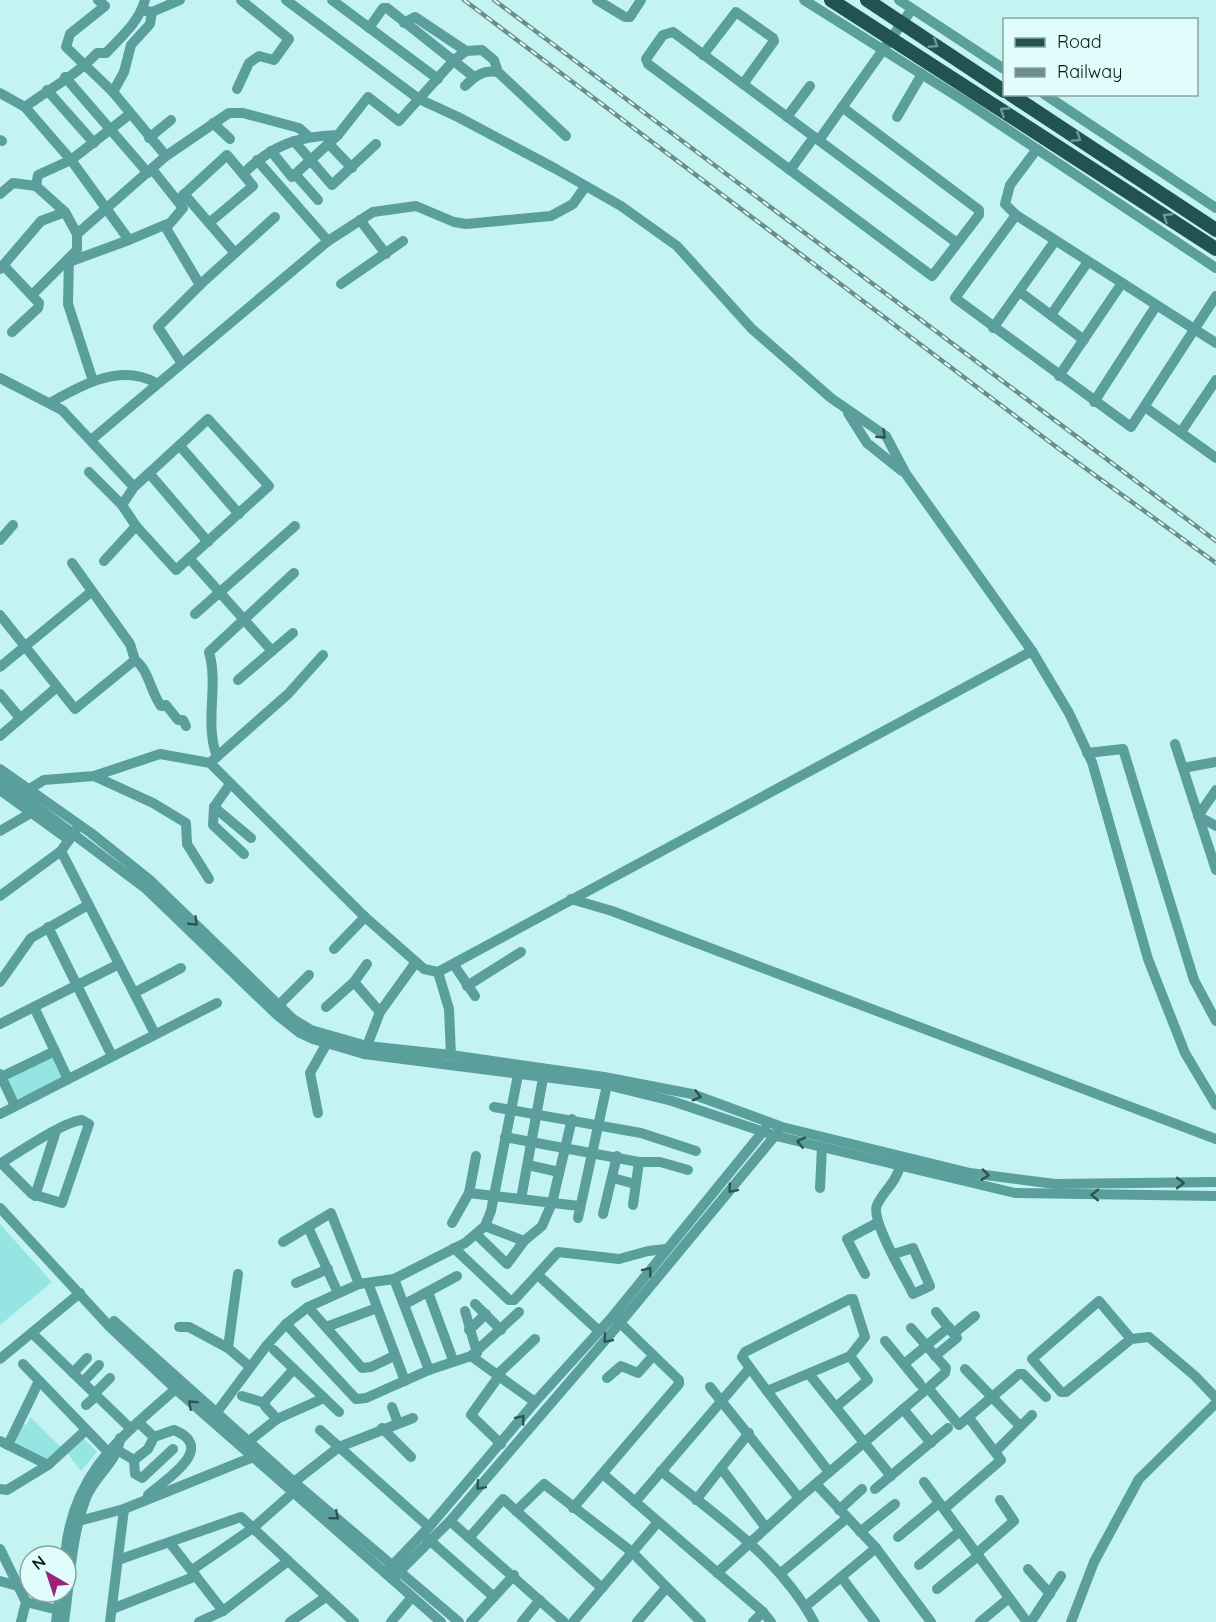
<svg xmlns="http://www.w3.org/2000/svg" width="1216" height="1622" viewBox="0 0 1216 1622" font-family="Quicksand,sans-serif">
<rect width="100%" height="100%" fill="#c4f4f1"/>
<g fill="#95e6e2">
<path d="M52,1056L63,1078L15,1100L5,1078Z"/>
<path d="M0,1224L52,1282L0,1325Z"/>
<path d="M30,1417L61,1447L45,1464L14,1447L23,1424L27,1425Z"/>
<path d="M83,1438L97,1452L81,1471L68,1454Z"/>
</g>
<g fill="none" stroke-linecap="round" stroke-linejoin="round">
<g stroke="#5a9f9c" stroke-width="10">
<path d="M98,0L105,6L70,34L66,47L113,92L166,156"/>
<path d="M286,0L419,99L458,117L556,169L621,206L677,246L752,329L831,398L886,436L906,474L1032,651L1069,713L1092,762L1148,959L1185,1053L1216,1105"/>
<path d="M332,0L438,79"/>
<path d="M597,0L625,17H630L641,0"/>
<path d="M804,0L966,102L1216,268"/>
<path d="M899,0L1004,69"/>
<path d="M146,11L152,12L180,0"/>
<path d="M404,23L415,17L466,51"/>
<path d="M369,28L383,8H387L474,77"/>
<path d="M703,55L736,12L773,38L774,41L743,84"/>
<path d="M65,77L148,173"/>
<path d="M465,86C476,75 483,70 498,72"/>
<path d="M237,89L249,63L259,56L274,60L289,39L241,0"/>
<path d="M47,90L94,143"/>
<path d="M113,92L124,72L131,45L150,24L152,12"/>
<path d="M0,93L25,107L71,160L129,240L69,262"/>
<path d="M1044,94L1216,208"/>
<path d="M25,107C48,90 79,73 97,53H106C121,37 139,22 145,0"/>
<path d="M842,107L979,210V215L933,275L932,276L648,64L646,59L663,35L673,32L957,243"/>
<path d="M787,117L810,86"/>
<path d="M897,117L922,74"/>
<path d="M213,123L230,139"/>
<path d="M149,138L171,120"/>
<path d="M0,140L2,141"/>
<path d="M819,140L912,9"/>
<path d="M294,141L332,185L376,144"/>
<path d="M328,143L352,168"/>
<path d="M1037,149L1010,185L1005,204L1016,215L1216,343"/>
<path d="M271,151L292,177L338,135L368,97L399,121L454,60L466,51L482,50L494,60L498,72L566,136"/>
<path d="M257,160L328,241"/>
<path d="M152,169L183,208L166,228L200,285"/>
<path d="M790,170L814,137"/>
<path d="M243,174C272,145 298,136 338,135"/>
<path d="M295,174L318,200"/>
<path d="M0,194L13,183L36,186"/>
<path d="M184,194L235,253"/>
<path d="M178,200L227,155L253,186L209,223"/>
<path d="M1016,215L955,298L1131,427L1216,296"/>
<path d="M360,220L386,254"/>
<path d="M77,234L65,212L36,186L38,175L71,160L130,114"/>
<path d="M129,240L167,224"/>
<path d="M69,258L68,304L93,381"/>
<path d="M3,265L39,303L38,308L12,332"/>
<path d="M0,269L41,221L65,212"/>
<path d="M341,284L403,241"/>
<path d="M1020,292L1084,340"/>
<path d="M32,295L77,250V234L166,156L229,113H243L299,128L308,136"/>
<path d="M1051,315L1087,263"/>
<path d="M993,328L1055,241"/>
<path d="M181,362L158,327L203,282L275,217"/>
<path d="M1059,376L1122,283"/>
<path d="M0,378L62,410L134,487L122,505L136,526L176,570L269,486L208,419L134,487"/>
<path d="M1094,402L1156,306"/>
<path d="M50,403C81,385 121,363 156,383"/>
<path d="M1145,407L1216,458"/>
<path d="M848,413L867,443L902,471"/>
<path d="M1181,432L1216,380"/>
<path d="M91,440L328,241L373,212L416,206L454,222L466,224L551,216L573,204L585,187"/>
<path d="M180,446L239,514"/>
<path d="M89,472L122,505"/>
<path d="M149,473L208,542"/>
<path d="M0,540L13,525"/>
<path d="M189,558L272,651"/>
<path d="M104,561L136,526"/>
<path d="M195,614L295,526"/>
<path d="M0,615L75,709L135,660L130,644L72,563"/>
<path d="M135,660C149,670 150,691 161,706L166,705L178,720H183L186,726"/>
<path d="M0,667L91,592"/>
<path d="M238,680L293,633"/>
<path d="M0,694L20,718"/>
<path d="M0,736L57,687"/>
<path d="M1175,744L1216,870"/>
<path d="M1087,753L1123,749L1194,980L1216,1021"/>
<path d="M217,757C204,722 219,686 209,652L294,573"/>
<path d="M212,761L288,694L323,655"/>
<path d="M1183,768L1216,762"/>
<path d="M0,769L91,833L151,881L293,1019L311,1030L367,1046L451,1055L604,1077L692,1094L782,1127L970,1173L1055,1184L1216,1182"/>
<path d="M94,776L153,803L186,823L187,844L209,879"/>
<path d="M0,779L145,888L276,1014L300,1033L313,1039L364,1054L607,1085L672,1101L776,1136L1015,1193L1216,1196"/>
<path d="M230,784L214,807L213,825L244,854"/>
<path d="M0,790L69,840"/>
<path d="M1216,790L1198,816L1216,826"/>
<path d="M23,793L44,780L94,776L160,754L210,763L365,917L424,969L438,972L1032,651"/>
<path d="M214,807L251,838"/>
<path d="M0,831L36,810"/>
<path d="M61,851L155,1034"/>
<path d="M0,896L61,851L76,830"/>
<path d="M571,899L612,911L1216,1139"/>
<path d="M48,927L112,1056"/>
<path d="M334,949L365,917"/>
<path d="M454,965L475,996"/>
<path d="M438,972L449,1009L451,1055"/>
<path d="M0,982L31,938L88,905"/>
<path d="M354,982L380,1012"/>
<path d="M467,986L521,952"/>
<path d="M134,993L181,968"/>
<path d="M279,1005L309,975"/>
<path d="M34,1007L68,1079"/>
<path d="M326,1007L354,982L367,964"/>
<path d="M0,1024L119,964"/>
<path d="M367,1046L380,1012L416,962"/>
<path d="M0,1074L15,1106"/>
<path d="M1,1077L55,1051"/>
<path d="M494,1107L641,1133L696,1151"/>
<path d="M318,1113L310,1073L327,1043"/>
<path d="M0,1114L217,1003"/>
<path d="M505,1137L639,1162H660L688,1170"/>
<path d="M476,1156L469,1193L579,1206"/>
<path d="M0,1163H1C19,1152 63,1122 82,1120L89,1124L62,1203L32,1194L1,1163"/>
<path d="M528,1165L559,1172"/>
<path d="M613,1178L635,1184"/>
<path d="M820,1188L822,1147"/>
<path d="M35,1196L56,1131"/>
<path d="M521,1199L543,1078"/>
<path d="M633,1205L639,1162"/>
<path d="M0,1208L110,1327L180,1393L441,1622"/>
<path d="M603,1214L617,1156"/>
<path d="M578,1218L607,1085"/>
<path d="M452,1223L469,1193"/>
<path d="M485,1226L524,1241"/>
<path d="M308,1227L338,1293"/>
<path d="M477,1235L507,1264L524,1241L542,1226L552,1203L572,1119"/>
<path d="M283,1242L331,1213L359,1284"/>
<path d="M454,1248L509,1300H514L558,1252L619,1259L648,1251L666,1249"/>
<path d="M894,1254L913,1248L930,1286L913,1294C905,1277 870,1220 877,1205C884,1190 897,1182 900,1165"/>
<path d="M238,1274L228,1348L249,1366"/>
<path d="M865,1274L847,1239L877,1223"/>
<path d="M538,1275L599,1331"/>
<path d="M394,1279L429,1370"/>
<path d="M296,1283L328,1269"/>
<path d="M368,1283L405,1381"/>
<path d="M428,1292L453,1360"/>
<path d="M850,1299H853L865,1337L850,1356L767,1391L742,1357L745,1352Z"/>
<path d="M405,1304L457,1276"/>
<path d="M475,1304L501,1330"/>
<path d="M308,1307L362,1368L371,1367L394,1356"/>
<path d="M465,1311L477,1353"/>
<path d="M114,1321L294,1482L459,1622"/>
<path d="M286,1324L356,1399L366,1398L429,1370L471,1356L535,1402"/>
<path d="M179,1327H189L228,1348"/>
<path d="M326,1327L377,1308"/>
<path d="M911,1328L946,1368L945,1373L928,1388"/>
<path d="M469,1330L486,1314"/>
<path d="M954,1333L975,1316"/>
<path d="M33,1334L131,1429"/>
<path d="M1131,1339L1066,1392H1061L1032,1359L1099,1301L1131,1339L1149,1337L1195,1376L1216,1398"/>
<path d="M885,1341L920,1384"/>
<path d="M274,1350L339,1412"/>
<path d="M471,1356L519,1312"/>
<path d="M935,1356L957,1338L936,1312"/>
<path d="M0,1359L80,1293"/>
<path d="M23,1364L107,1451"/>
<path d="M904,1364L949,1327"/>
<path d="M965,1369L1020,1426"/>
<path d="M73,1373L87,1358"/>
<path d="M809,1374L891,1476"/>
<path d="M497,1375L535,1339"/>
<path d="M499,1376L471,1415L501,1444"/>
<path d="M607,1378L621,1366L638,1373L653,1356"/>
<path d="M83,1382L99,1365"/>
<path d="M710,1387L799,1498"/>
<path d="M767,1391L829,1472"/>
<path d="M94,1394L110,1378"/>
<path d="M242,1396L265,1403"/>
<path d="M86,1405L96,1396"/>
<path d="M837,1406L868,1380L850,1356"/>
<path d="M392,1407L398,1423"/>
<path d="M903,1409L931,1443"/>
<path d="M277,1419L265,1406V1401L294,1369"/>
<path d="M211,1420L267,1345L286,1324L308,1307L359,1284L394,1279L465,1243L485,1226L491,1211L518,1075"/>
<path d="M138,1422L154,1437L174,1430C218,1448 166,1479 148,1495"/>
<path d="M382,1428L411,1457"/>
<path d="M320,1430L429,1527"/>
<path d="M749,1433L721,1468L766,1528"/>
<path d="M0,1441L48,1465"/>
<path d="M249,1441L277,1419L324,1398"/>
<path d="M8,1445L39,1381"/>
<path d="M119,1451L134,1460L148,1449L154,1437"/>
<path d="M996,1451L1032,1415"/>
<path d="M134,1460L135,1474L142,1478L173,1449"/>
<path d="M661,1471C716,1516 780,1558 814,1622"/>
<path d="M603,1474L763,1612L771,1622"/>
<path d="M294,1482L339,1447L413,1418"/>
<path d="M924,1482L1027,1622"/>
<path d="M816,1484L876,1548L931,1622"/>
<path d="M0,1489L7,1490L48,1465L86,1430"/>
<path d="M875,1489L948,1428"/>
<path d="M696,1500L721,1468"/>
<path d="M635,1502L749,1369"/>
<path d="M573,1508L679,1384V1380L617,1320"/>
<path d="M944,1509L1001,1460L969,1418"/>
<path d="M839,1510L862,1489"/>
<path d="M516,1511L544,1484L632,1552L701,1622"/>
<path d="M79,1521L124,1509L253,1457"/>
<path d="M450,1521L564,1622"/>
<path d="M860,1532L895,1504"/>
<path d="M898,1537L939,1503"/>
<path d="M427,1538L494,1597"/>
<path d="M469,1538L503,1499L602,1588"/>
<path d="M170,1543L223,1611"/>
<path d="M0,1549L26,1602L21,1622"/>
<path d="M976,1554L1014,1521L1000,1500"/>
<path d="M65,1556C72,1473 120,1438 179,1386"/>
<path d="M118,1560L241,1517L354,1622"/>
<path d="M919,1565L960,1531"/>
<path d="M1028,1569L1050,1594"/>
<path d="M192,1570L253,1528L297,1489"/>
<path d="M385,1573L429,1527L535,1402L613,1316L765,1129"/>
<path d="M717,1573L799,1498L928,1388L959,1425L1019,1374H1023L1046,1397"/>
<path d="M781,1573L847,1518"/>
<path d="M842,1578L875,1622"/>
<path d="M392,1579L450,1521L620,1323L778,1132"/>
<path d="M0,1581L18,1586"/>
<path d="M937,1589L978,1556"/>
<path d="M26,1602L58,1610"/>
<path d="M806,1606L876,1548"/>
<path d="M112,1609L196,1576"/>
<path d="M56,1622L60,1592"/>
<path d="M64,1622C70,1582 71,1536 86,1498C95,1475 118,1462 120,1438"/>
<path d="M110,1622L124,1509"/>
<path d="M199,1622L223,1611L288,1561"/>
<path d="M290,1622L326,1597"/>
<path d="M391,1622L412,1597"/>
<path d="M471,1622L514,1575"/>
<path d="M522,1622L540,1600"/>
<path d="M573,1622L658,1522"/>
<path d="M637,1622L666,1588"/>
<path d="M753,1622L763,1612"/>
<path d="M980,1622L1009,1598"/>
<path d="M1031,1622L1061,1576"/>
<path d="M1071,1622L1094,1562L1139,1479L1216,1403"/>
</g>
<g stroke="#215351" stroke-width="14">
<path d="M831,0L1216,249"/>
<path d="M867,0L1004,91"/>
<path d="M1010,94L1216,230"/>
</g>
<defs>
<g id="rail">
<path d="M464,0L1063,452L1216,563"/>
<path d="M494,0L1216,541"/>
</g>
</defs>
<use href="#rail" stroke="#6b8d8b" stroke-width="4.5"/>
<use href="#rail" stroke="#e1fdfb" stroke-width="2" stroke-dasharray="7" stroke-linecap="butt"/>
</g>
<defs><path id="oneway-chevron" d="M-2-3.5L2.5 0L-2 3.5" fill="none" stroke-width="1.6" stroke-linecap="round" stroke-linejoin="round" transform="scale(1.5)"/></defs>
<g stroke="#6e9795">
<use href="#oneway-chevron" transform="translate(934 44) rotate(33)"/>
<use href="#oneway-chevron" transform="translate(1004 111) rotate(-147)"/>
<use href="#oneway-chevron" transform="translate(1077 138) rotate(33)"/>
<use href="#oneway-chevron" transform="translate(1167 217) rotate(-147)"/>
</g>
<g stroke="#2c5553">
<use href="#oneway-chevron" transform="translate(882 435) rotate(43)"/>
<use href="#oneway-chevron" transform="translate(194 922) rotate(44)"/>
<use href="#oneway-chevron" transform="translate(697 1096) rotate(15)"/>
<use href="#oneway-chevron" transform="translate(801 1142) rotate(-167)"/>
<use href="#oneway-chevron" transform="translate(985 1175) rotate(7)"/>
<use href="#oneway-chevron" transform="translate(1180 1183)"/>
<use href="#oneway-chevron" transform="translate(732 1189) rotate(130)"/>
<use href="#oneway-chevron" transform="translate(1095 1195) rotate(-179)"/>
<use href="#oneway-chevron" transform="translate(648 1271) rotate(-52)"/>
<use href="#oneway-chevron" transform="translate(607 1339) rotate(131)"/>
<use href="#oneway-chevron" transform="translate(192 1404) rotate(-138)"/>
<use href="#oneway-chevron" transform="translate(521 1419) rotate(-51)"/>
<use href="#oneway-chevron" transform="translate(480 1486) rotate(131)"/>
<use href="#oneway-chevron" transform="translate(335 1516) rotate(40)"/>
</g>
<rect x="1003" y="18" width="195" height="78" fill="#e1fdfb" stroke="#89a2a0" stroke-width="1.5"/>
<rect x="1015" y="38" width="30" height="9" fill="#215351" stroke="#89a2a0" stroke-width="1.5"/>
<text x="1057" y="48" font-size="18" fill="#061918">Road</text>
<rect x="1015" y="68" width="30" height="9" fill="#6b8d8b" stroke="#89a2a0" stroke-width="1.5"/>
<text x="1057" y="78" font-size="18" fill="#061918">Railway</text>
<g transform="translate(48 1574) rotate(321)"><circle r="28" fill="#e1fdfb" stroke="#89a2a0" stroke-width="1.5"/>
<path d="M0-4.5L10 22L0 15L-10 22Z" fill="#9b2179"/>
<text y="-9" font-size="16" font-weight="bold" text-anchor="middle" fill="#061918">N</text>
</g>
</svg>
